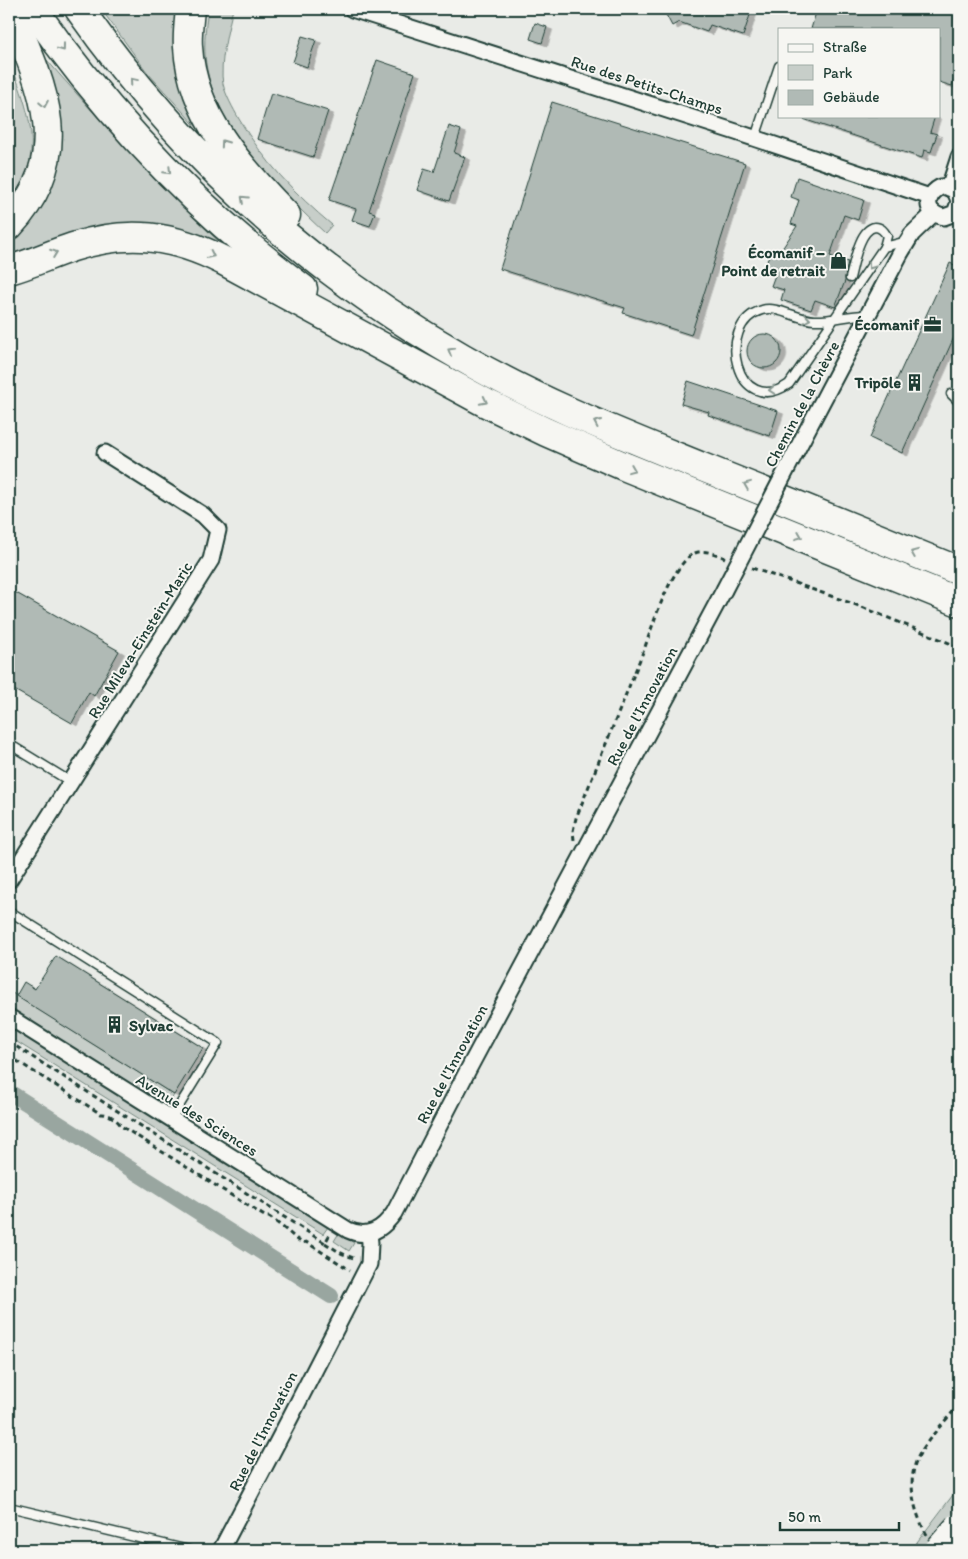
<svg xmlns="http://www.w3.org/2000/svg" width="968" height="1559" viewBox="0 0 968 1559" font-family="Itim,sans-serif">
<defs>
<filter id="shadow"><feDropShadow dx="5.5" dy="3" stdDeviation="0" flood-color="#0004"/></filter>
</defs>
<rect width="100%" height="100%" fill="#e9ebe7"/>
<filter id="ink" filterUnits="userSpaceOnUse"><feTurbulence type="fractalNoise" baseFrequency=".02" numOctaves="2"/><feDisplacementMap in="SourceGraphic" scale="10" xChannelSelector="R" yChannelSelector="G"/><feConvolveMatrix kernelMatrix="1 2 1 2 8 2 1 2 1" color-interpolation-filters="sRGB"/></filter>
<g filter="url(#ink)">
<g fill="#c7cec9" stroke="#73867e">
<path d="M101,9H180L207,130L202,133L147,72Z"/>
<path d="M208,9H233C228,28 219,65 223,84C226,96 233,108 239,119C263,160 295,194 332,225L325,233C282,193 218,129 207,70C203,50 205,29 208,9Z"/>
<path d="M39,51C100,121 161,188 229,251L195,240L9,265V235L37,202Z"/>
<path d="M9,58C28,111 48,153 9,204V147H13L9,110Z"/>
<path d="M9,991L174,1095L167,1106L9,1007Z"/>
<path d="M9,1027L328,1227L323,1234L9,1037Z"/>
<path d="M339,1233L354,1243L349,1251L334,1241Z"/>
<path d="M959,1487V1550H911Z"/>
</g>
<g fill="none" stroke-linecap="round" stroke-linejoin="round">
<path stroke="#99a6a0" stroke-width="16" d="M9,1092L331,1296"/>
</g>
<g fill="#b0bab5" stroke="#1f3d34" filter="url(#shadow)">
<path d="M663,9H752L743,36L710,25L707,32L679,22L672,26Z"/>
<path d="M817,9H959V63L952,86L939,82V29H811Z"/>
<path d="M535,23L547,27L542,43L530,39Z"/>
<path d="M302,36L316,40L307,67L293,62Z"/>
<path d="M377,60L415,73L369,211L375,213L370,226L352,220L356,209L329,200Z"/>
<path d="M271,93L328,111L313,157L257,139Z"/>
<path d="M552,102L745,163L691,335L623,313L625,308L500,269Z"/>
<path d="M803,116H935L930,132L937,134L931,152L924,150L922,158L803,119Z"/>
<path d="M449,126L461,130L454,153L465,157L449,201L417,190L424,169L434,172Z"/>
<path d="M797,177L864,200L858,220L844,215L830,256L848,262L845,277V281L835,307L815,300L811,310L781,300L784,290L771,286L775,275L764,271L771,249L780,252L797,226L791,224L799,200L791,197Z"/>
<path d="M950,263L959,267V326L902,453L870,438Z"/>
<circle cx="764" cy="351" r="17"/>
<path d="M688,381L778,411L770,436L708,415L709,412L681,404Z"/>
<path d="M9,589L119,651L94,696L89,692L72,723L9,687Z"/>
<path d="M56,956L203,1048L174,1095L16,996L24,982L35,989Z"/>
</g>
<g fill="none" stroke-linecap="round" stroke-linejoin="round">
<defs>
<g id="service">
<path d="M755,138L779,66"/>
<path d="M850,278C854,264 859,229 875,227C881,227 884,231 887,236L884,247"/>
<path d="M868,315C850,314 833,321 814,320C798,320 777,305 762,310C714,324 736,420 789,384L884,247L907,241"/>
<path d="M951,394L959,402"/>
<path d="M9,744L71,782"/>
<path d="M9,911L218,1043L171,1119"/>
<path d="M9,1507L189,1550"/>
</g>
<g id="minor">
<path d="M352,9L736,132L930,197"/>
<path d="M949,188L959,157"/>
<path d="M959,202C950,163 906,209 944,217L955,213L959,202"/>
<path d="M803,438L900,254L912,234L934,213"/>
<path d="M9,880L211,560L218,530L203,515L105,453"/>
<path d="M9,1017L348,1230C368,1239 382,1230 394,1213L468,1070L724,590"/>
<path d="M221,1550L290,1418L369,1264L370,1243L369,1233"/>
</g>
<g id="motorway">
<path d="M9,9C43,86 76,154 9,226"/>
<path d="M33,9C108,116 198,211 303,289"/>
<path d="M79,9C182,155 308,270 463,358C539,402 621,434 702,467C788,501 874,536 959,571"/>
<path d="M190,9C189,21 187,34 188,47C192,115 240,168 286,215"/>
<path d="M9,270C31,264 51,254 73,247C128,229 173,235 224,261L486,403L546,432L626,467L959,602"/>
</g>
</defs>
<use href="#service" stroke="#1f3d34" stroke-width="11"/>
<use href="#minor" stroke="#1f3d34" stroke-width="19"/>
<use href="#motorway" stroke="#1f3d34" stroke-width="31"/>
<g stroke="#1f3d34" stroke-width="3" stroke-dasharray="5 4" stroke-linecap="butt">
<path d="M752,568L862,607L959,647"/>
<path d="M574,840L573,831L576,818L645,647C653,624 672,563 695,553C705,549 716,554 725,558"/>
<path d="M9,1042L325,1243L330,1234"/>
<path d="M9,1056L101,1114C108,1113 118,1120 121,1126L266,1217H269C281,1225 290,1234 302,1243L306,1242L350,1270"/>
<path d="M325,1243L341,1253L356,1259"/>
<path d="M927,1535C914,1512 906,1482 918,1457C928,1438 945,1421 959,1405"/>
</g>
<use href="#service" stroke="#f6f6f2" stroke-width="8"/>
<use href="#minor" stroke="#f6f6f2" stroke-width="15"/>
<use href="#motorway" stroke="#f6f6f2" stroke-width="28"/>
<defs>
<path id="minor-bridge" d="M724,590L803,438"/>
<path id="motorway-bridge" d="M939,1550L959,1527"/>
</defs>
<use href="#minor-bridge" stroke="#1f3d34" stroke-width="19" stroke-linecap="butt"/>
<use href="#motorway-bridge" stroke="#1f3d34" stroke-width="31" stroke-linecap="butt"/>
<use href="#minor-bridge" stroke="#f6f6f2" stroke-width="15"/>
<use href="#motorway-bridge" stroke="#f6f6f2" stroke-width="28"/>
</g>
<defs><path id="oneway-chevron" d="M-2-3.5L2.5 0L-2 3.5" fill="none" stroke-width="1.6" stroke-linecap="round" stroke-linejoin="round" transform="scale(1.25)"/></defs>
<g stroke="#8a9a93">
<use href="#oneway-chevron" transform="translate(62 48) rotate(53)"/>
<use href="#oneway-chevron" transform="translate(133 81) rotate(-130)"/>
<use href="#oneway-chevron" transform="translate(44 104) rotate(79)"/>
<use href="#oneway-chevron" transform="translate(224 143) rotate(-125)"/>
<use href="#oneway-chevron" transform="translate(168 171) rotate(45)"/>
<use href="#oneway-chevron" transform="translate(244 199) rotate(-137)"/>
<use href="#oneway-chevron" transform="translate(54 253) rotate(-21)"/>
<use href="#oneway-chevron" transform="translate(211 255) rotate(26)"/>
<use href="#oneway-chevron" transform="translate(871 266) rotate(125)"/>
<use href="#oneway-chevron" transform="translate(807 319) rotate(9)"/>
<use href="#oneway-chevron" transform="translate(451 351) rotate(-150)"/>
<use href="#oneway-chevron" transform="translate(772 390) rotate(175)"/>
<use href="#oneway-chevron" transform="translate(484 401) rotate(27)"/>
<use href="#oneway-chevron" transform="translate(597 423) rotate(-156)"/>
<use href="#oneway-chevron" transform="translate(632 469) rotate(22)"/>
<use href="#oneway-chevron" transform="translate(747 485) rotate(-158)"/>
<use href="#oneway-chevron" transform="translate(799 536) rotate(22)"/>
<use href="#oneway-chevron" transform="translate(914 553) rotate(-158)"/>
</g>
</g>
<defs>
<symbol id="shop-bare" viewBox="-9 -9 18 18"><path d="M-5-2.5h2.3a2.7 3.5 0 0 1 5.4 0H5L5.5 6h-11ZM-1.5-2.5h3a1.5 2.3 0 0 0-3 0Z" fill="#1f3d34" stroke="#f6f6f2" stroke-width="2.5" paint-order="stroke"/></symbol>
<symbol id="office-bare" viewBox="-9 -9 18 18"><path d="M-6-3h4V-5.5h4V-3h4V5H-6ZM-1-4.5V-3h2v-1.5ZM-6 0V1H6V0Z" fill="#1f3d34" stroke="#f6f6f2" stroke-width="2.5" paint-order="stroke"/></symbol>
<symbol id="building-bare" viewBox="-9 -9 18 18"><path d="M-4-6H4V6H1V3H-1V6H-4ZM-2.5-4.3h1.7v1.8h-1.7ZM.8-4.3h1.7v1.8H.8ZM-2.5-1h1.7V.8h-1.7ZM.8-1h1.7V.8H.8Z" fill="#1f3d34" stroke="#f6f6f2" stroke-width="2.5" paint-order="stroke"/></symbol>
</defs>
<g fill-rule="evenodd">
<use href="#shop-bare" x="826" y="248" width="25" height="25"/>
<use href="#office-bare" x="920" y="312" width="25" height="25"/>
<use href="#building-bare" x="902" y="370" width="25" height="25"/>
<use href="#building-bare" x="102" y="1012" width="25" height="25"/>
</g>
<g text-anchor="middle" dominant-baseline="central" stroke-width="4" stroke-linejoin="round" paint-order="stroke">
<g font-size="16" fill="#1f3d34" stroke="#f6f6f2">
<text transform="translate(647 85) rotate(18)">Rue des Petits-Champs</text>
<text transform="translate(802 404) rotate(-62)">Chemin de la Chèvre</text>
<text transform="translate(140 640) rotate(-58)">Rue Mileva-Einstein-Maric</text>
<text transform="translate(642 706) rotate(-62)">Rue de l'Innovation</text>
<text transform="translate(452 1064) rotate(-62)">Rue de l'Innovation</text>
<text transform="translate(197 1115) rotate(32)">Avenue des Sciences</text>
<text transform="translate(263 1431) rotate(-63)">Rue de l'Innovation</text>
</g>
<g font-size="16" font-weight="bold" fill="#1f3d34" stroke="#f6f6f2" text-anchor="end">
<text x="825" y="252">Écomanif –<tspan x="825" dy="18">Point de retrait</tspan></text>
<text x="919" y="324">Écomanif</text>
<text x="901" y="382">Tripōle</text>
<text x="129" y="1025" text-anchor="start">Sylvac</text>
</g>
</g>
<rect width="968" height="1559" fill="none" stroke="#f6f6f2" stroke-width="30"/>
<rect x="15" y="15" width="938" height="1529" fill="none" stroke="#1f3d34" stroke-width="2" filter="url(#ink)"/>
<rect x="778" y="28" width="162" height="90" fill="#f6f6f2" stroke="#a0aca6"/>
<rect x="788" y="44" width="25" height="8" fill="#f6f6f2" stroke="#a0aca6"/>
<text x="823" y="52" font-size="15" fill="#1f3d34">Straße</text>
<rect x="788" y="65" width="25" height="15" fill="#c7cec9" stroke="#a0aca6"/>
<text x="823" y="78" font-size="15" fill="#1f3d34">Park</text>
<rect x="788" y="90" width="25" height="15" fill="#b0bab5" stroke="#a0aca6"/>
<text x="823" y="102" font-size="15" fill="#1f3d34">Gebäude</text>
<path d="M780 1522v8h119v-8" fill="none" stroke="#1f3d34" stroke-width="2.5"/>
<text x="788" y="1522" font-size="15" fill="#1f3d34" stroke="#f6f6f2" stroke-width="4" paint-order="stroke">50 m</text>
</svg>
